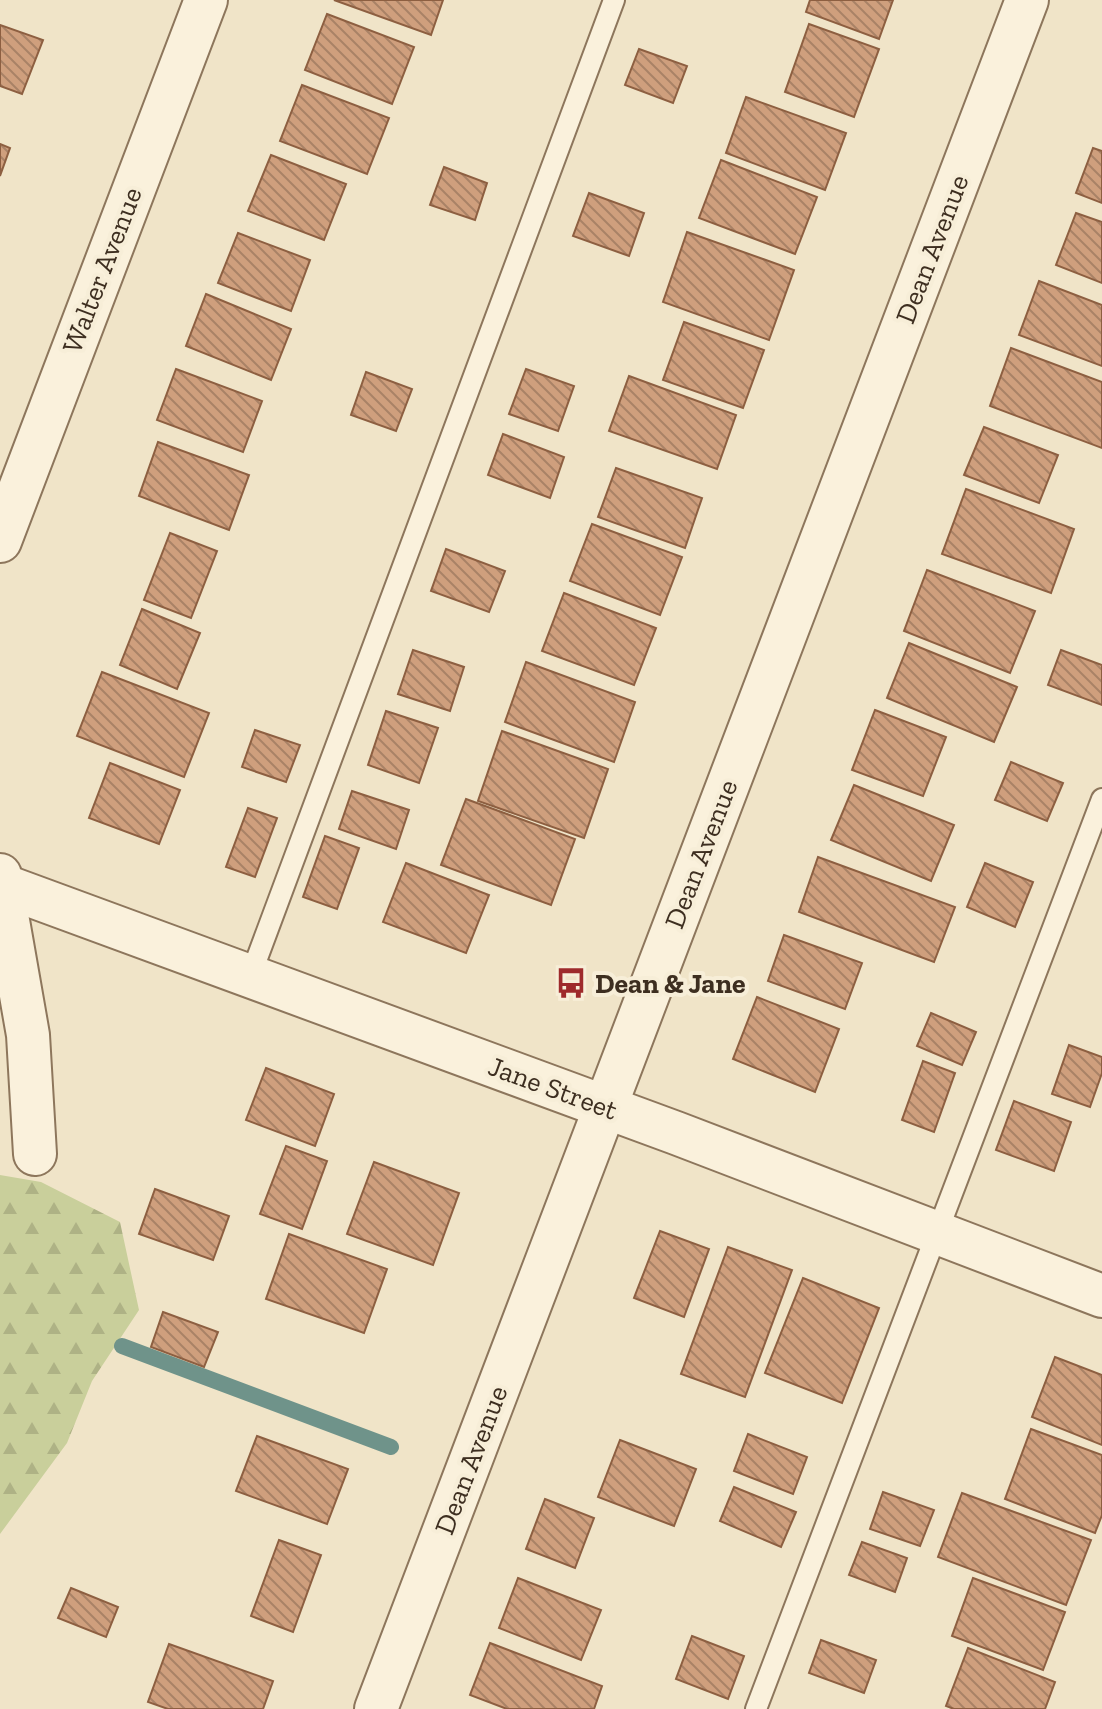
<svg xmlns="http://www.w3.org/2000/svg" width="1102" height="1709" viewBox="0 0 1102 1709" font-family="'Zilla Slab',serif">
<defs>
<pattern id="forest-firs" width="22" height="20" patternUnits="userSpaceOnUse" patternTransform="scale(2)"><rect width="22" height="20" fill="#c9cf9b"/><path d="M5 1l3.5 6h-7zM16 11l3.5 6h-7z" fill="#aeb285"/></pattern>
<pattern id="building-back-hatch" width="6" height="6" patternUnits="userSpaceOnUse" patternTransform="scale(2)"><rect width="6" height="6" fill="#cf9f7d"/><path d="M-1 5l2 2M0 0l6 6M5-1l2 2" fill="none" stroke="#a98266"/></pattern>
</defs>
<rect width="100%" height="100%" fill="#f0e4c8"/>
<path fill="url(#forest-firs)" d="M0,1175L41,1182L120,1222L139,1310L92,1381L67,1443L0,1534Z"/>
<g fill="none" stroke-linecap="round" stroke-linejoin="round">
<path stroke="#6f938a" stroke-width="16" d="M122,1346L391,1447"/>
</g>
<g fill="url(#building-back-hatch)" stroke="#8d5f41" stroke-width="2">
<path d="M334,0H443L431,35Z"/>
<path d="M810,0H893L879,39L806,12Z"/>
<path d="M327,14L414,47L392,104L305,70Z"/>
<path d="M809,24L879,49L854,117L785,92Z"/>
<path d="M0,25L43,40L22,94L0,86Z"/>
<path d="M639,49L687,66L673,103L625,85Z"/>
<path d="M302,85L389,118L367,174L280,141Z"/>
<path d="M746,97L846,133L825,190L726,153Z"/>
<path d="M0,144L10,148L0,176Z"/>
<path d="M1093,148L1102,151V203L1076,193Z"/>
<path d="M271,155L346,184L324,240L248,211Z"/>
<path d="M721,160L817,197L795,254L699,218Z"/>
<path d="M444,167L487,183L475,220L430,205Z"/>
<path d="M589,193L644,213L629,256L573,236Z"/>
<path d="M1076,213L1102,222V283L1056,265Z"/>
<path d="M687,232L794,270L769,340L663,302Z"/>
<path d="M238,233L310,260L291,311L218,283Z"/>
<path d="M1039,281L1102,305V366L1019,335Z"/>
<path d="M206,294L291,329L271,380L186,346Z"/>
<path d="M684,322L764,350L743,408L663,380Z"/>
<path d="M1011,348L1102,382V448L990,406Z"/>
<path d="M176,369L262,401L243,452L157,420Z"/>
<path d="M526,369L574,386L558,431L509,414Z"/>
<path d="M366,372L412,389L396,431L351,415Z"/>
<path d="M629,376L736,415L717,469L609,431Z"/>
<path d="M984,427L1058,455L1039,503L964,475Z"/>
<path d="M503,434L564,457L550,498L488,475Z"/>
<path d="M158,442L249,475L229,530L139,496Z"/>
<path d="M616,468L702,498L685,548L598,517Z"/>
<path d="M966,489L1074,529L1051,593L942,554Z"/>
<path d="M592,524L682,557L660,615L570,581Z"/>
<path d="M170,533L217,551L191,618L144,600Z"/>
<path d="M446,549L505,571L489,612L431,591Z"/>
<path d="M927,570L1035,611L1010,673L904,631Z"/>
<path d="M564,593L656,628L634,685L542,651Z"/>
<path d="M142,609L200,633L177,689L120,665Z"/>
<path d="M909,643L1017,687L994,742L887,698Z"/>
<path d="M413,650L464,667L450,711L398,694Z"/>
<path d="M1061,650L1102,665V705L1048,685Z"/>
<path d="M526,662L635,702L614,762L505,722Z"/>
<path d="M102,672L209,713L184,777L77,736Z"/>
<path d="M875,710L946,737L923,796L852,770Z"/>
<path d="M386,711L438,728L419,783L368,765Z"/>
<path d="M255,730L300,745L286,782L242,767Z"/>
<path d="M502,731L608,769L584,838L478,801Z"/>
<path d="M1011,762L1063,783L1047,821L995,800Z"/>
<path d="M110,763L180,790L159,844L89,818Z"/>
<path d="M854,785L954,825L931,881L831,840Z"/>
<path d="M352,791L409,810L396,849L339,829Z"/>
<path d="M466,799L575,839L551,905L441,865Z"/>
<path d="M248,808L277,818L255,877L226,867Z"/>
<path d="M325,836L359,848L337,909L303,897Z"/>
<path d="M818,857L955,907L934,962L799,912Z"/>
<path d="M406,863L489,895L466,953L383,922Z"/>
<path d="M985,863L1033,882L1015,927L967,907Z"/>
<path d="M784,935L862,963L845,1009L768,981Z"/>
<path d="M757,997L839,1029L815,1092L733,1059Z"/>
<path d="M931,1013L976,1032L962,1065L917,1046Z"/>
<path d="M1069,1045L1102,1057V1073L1090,1107L1052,1094Z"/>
<path d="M923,1061L955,1073L934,1132L902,1120Z"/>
<path d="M266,1068L334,1094L315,1146L246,1120Z"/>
<path d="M1014,1101L1071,1122L1054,1171L996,1150Z"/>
<path d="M286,1146L327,1161L302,1229L260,1214Z"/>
<path d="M374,1162L459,1193L433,1265L347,1234Z"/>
<path d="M155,1189L229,1216L213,1260L139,1234Z"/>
<path d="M660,1231L709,1249L684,1317L634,1298Z"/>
<path d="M289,1234L387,1269L364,1333L266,1299Z"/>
<path d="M728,1247L792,1270L745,1397L681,1374Z"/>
<path d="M803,1278L879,1308L842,1403L765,1373Z"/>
<path d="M163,1312L218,1332L204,1367L151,1347Z"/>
<path d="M1055,1357L1102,1375V1445L1032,1417Z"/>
<path d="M1031,1429L1102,1455V1515L1095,1533L1005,1499Z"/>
<path d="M748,1434L807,1457L793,1494L734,1471Z"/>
<path d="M257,1436L348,1469L327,1524L236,1491Z"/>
<path d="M620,1440L696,1469L674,1526L598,1497Z"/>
<path d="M734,1487L796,1512L781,1547L720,1521Z"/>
<path d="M883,1492L934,1510L920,1546L870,1529Z"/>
<path d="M962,1493L1091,1540L1066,1605L938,1557Z"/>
<path d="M545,1499L594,1518L575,1568L526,1549Z"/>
<path d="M279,1540L321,1555L293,1632L251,1616Z"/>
<path d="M862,1542L907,1558L895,1592L849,1575Z"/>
<path d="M518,1578L601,1610L581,1660L499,1628Z"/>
<path d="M973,1578L1065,1612L1043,1670L952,1636Z"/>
<path d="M71,1588L118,1607L106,1637L58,1618Z"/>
<path d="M692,1636L744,1656L728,1699L676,1679Z"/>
<path d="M821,1640L876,1660L864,1693L809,1673Z"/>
<path d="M490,1643L602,1686L594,1709H507L470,1695Z"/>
<path d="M169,1644L273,1681L263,1709H168L148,1702Z"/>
<path d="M968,1648L1055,1682L1045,1709H954L946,1706Z"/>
</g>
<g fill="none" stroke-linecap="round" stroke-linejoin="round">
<defs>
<g id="service">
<path d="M250,977L614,0"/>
<path d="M756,1709L1102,799"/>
</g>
<g id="minor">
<path d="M0,541L206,0"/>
<path d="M0,875L28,1035L35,1154"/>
<path d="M2,885L676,1133L1102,1296"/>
<path d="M376,1709L1027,0"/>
</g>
</defs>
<use href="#service" stroke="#8d765c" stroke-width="24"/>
<use href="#minor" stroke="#8d765c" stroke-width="46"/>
<use href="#service" stroke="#faf1dc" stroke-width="20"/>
<use href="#minor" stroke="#faf1dc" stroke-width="42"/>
</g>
<defs>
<symbol id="bus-bare" viewBox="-9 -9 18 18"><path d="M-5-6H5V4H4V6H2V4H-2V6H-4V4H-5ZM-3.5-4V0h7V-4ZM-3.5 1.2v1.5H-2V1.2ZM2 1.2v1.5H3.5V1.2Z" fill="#9e2a2b" stroke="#f7eed8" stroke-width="2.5" paint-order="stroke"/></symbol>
</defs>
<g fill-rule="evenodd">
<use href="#bus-bare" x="549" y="961" width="44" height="44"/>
</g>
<g text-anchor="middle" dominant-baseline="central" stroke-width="8" stroke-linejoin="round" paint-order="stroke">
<g font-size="28" fill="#3d2e20" stroke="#f7eed8">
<text transform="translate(932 249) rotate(-69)">Dean Avenue</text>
<text transform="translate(102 270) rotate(-69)">Walter Avenue</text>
<text transform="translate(701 854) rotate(-69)">Dean Avenue</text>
<text transform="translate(553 1088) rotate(20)">Jane Street</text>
<text transform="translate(471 1460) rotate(-69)">Dean Avenue</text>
</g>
<g font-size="28" font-weight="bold" fill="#3d2e20" stroke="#f7eed8" text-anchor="start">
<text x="595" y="983">Dean &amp; Jane</text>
</g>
</g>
</svg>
